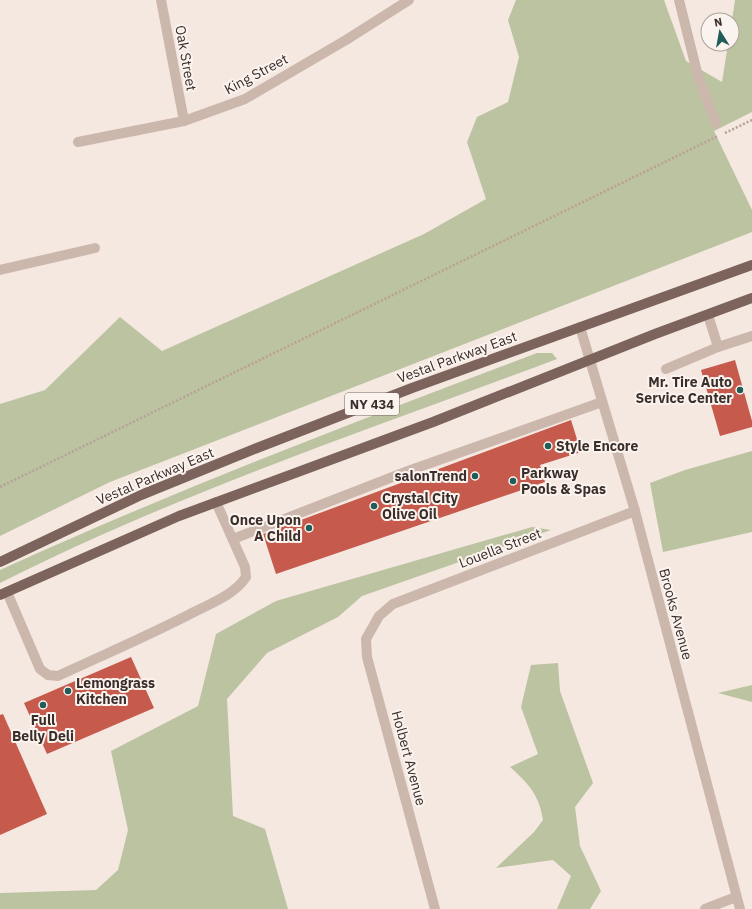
<svg xmlns="http://www.w3.org/2000/svg" width="752" height="909" viewBox="0 0 752 909" font-family="'IBM Plex Sans',sans-serif">
<rect width="100%" height="100%" fill="#f4e8e1"/>
<g fill="#bcc3a0">
<path d="M516,0H664L686,61L722,82L728,44H732V20L735,0H752V112L714,131L752,210V232L110,482L0,536V404L45,390L120,317L162,351L424,234L486,199L467,142L477,117L508,102L519,57L508,20Z"/>
<path d="M537,353H552L557,359C371,429 178,493 0,583V570C176,490 356,421 537,353Z"/>
<path d="M752,451V532L663,552L650,483L685,470Z"/>
<path d="M532,527L551,530L362,596L338,617L267,653L227,699L233,816L265,829L288,909H0V893L96,890L118,870L128,830L111,751L198,706L216,634L276,601Z"/>
<path d="M558,663L560,691L593,783L575,807L580,846L601,891L590,909H557L571,876L553,860L496,868L534,832L543,820C539,795 529,784 510,767L538,754L521,707L531,665Z"/>
<path d="M752,685V702L718,693Z"/>
</g>
<g fill="#c65a4c">
<path d="M735,360L752,421V427L720,436L701,370Z"/>
<path d="M571,420L581,452L540,465L545,482L276,574L263,534Z"/>
<path d="M131,657L154,708L47,754L24,703Z"/>
<path d="M3,714L47,814L0,835V715Z"/>
</g>
<g fill="none" stroke-linecap="round" stroke-linejoin="round">
<g stroke="#b8a096" stroke-width="2.5" stroke-dasharray="2 2" stroke-linecap="butt">
<path d="M725,133L752,120"/>
<path d="M0,487L718,136"/>
</g>
<g stroke="#ccb7ac" stroke-width="10">
<path d="M161,0L184,121"/>
<path d="M679,0L699,80L716,123"/>
<path d="M78,142L184,121L245,99L346,40L409,0"/>
<path d="M0,270L95,248"/>
<path d="M580,327L635,511L740,909"/>
<path d="M718,347L752,336"/>
<path d="M666,369L718,347L708,315"/>
<path d="M233,539L408,471L602,402"/>
<path d="M7,592L40,669L48,675L58,676C103,655 150,635 194,612C212,603 235,594 246,577L245,567L216,502"/>
<path d="M435,909L367,657L366,639L379,616L393,604L635,511"/>
<path d="M705,909L736,897"/>
</g>
<g stroke="#7c635c" stroke-width="10">
<path d="M0,562L141,495L257,448L412,388L752,265"/>
<path d="M0,595L179,516L433,422L655,334L752,298"/>
</g>
</g>
<g fill="#205d59" stroke="#fbf3ee" stroke-width="1.5">
<circle cx="740" cy="390" r="4"/>
<circle cx="548" cy="446" r="4"/>
<circle cx="475" cy="476" r="4"/>
<circle cx="513" cy="481" r="4"/>
<circle cx="374" cy="506" r="4"/>
<circle cx="309" cy="528" r="4"/>
<circle cx="68" cy="691" r="4"/>
<circle cx="43" cy="705" r="4"/>
</g>
<g text-anchor="middle" dominant-baseline="central" stroke-width="4" stroke-linejoin="round" paint-order="stroke">
<rect fill="#fbf3ee" stroke="#746966" stroke-width="1" x="345" y="393" width="54" height="22" rx="3"/>
<g font-size="13" font-weight="bold" fill="#3a2e2b">
<text x="372" y="404">NY 434</text>
</g>
<g font-size="14" fill="#3a2e2b" stroke="#fbf3ee">
<text transform="translate(186 58) rotate(80)">Oak Street</text>
<text transform="translate(256 74) rotate(-28)">King Street</text>
<text transform="translate(457 357) rotate(-20)">Vestal Parkway East</text>
<text transform="translate(155 476) rotate(-23)">Vestal Parkway East</text>
<text transform="translate(500 548) rotate(-21)">Louella Street</text>
<text transform="translate(676 614) rotate(75)">Brooks Avenue</text>
<text transform="translate(409 758) rotate(75)">Holbert Avenue</text>
</g>
<g font-size="14" font-weight="bold" fill="#3a2e2b" stroke="#fbf3ee" text-anchor="start">
<text x="732" y="382" text-anchor="end">Mr. Tire Auto<tspan x="732" dy="16">Service Center</tspan></text>
<text x="556" y="446">Style Encore</text>
<text x="521" y="473">Parkway<tspan x="521" dy="16">Pools &amp; Spas</tspan></text>
<text x="467" y="476" text-anchor="end">salonTrend</text>
<text x="382" y="498">Crystal City<tspan x="382" dy="16">Olive Oil</tspan></text>
<text x="301" y="520" text-anchor="end">Once Upon<tspan x="301" dy="16">A Child</tspan></text>
<text x="76" y="683">Lemongrass<tspan x="76" dy="16">Kitchen</tspan></text>
<text x="43" y="720" text-anchor="middle">Full<tspan x="43" dy="16">Belly Deli</tspan></text>
</g>
</g>
<g transform="translate(720 32) rotate(349)"><circle r="19" fill="#fbf3ee" stroke="#aea4a0"/>
<path d="M0-3L7 15L0 10L-7 15Z" fill="#205d59"/>
<text y="-6" font-size="11" font-weight="bold" text-anchor="middle" fill="#3a2e2b">N</text>
</g>
</svg>
